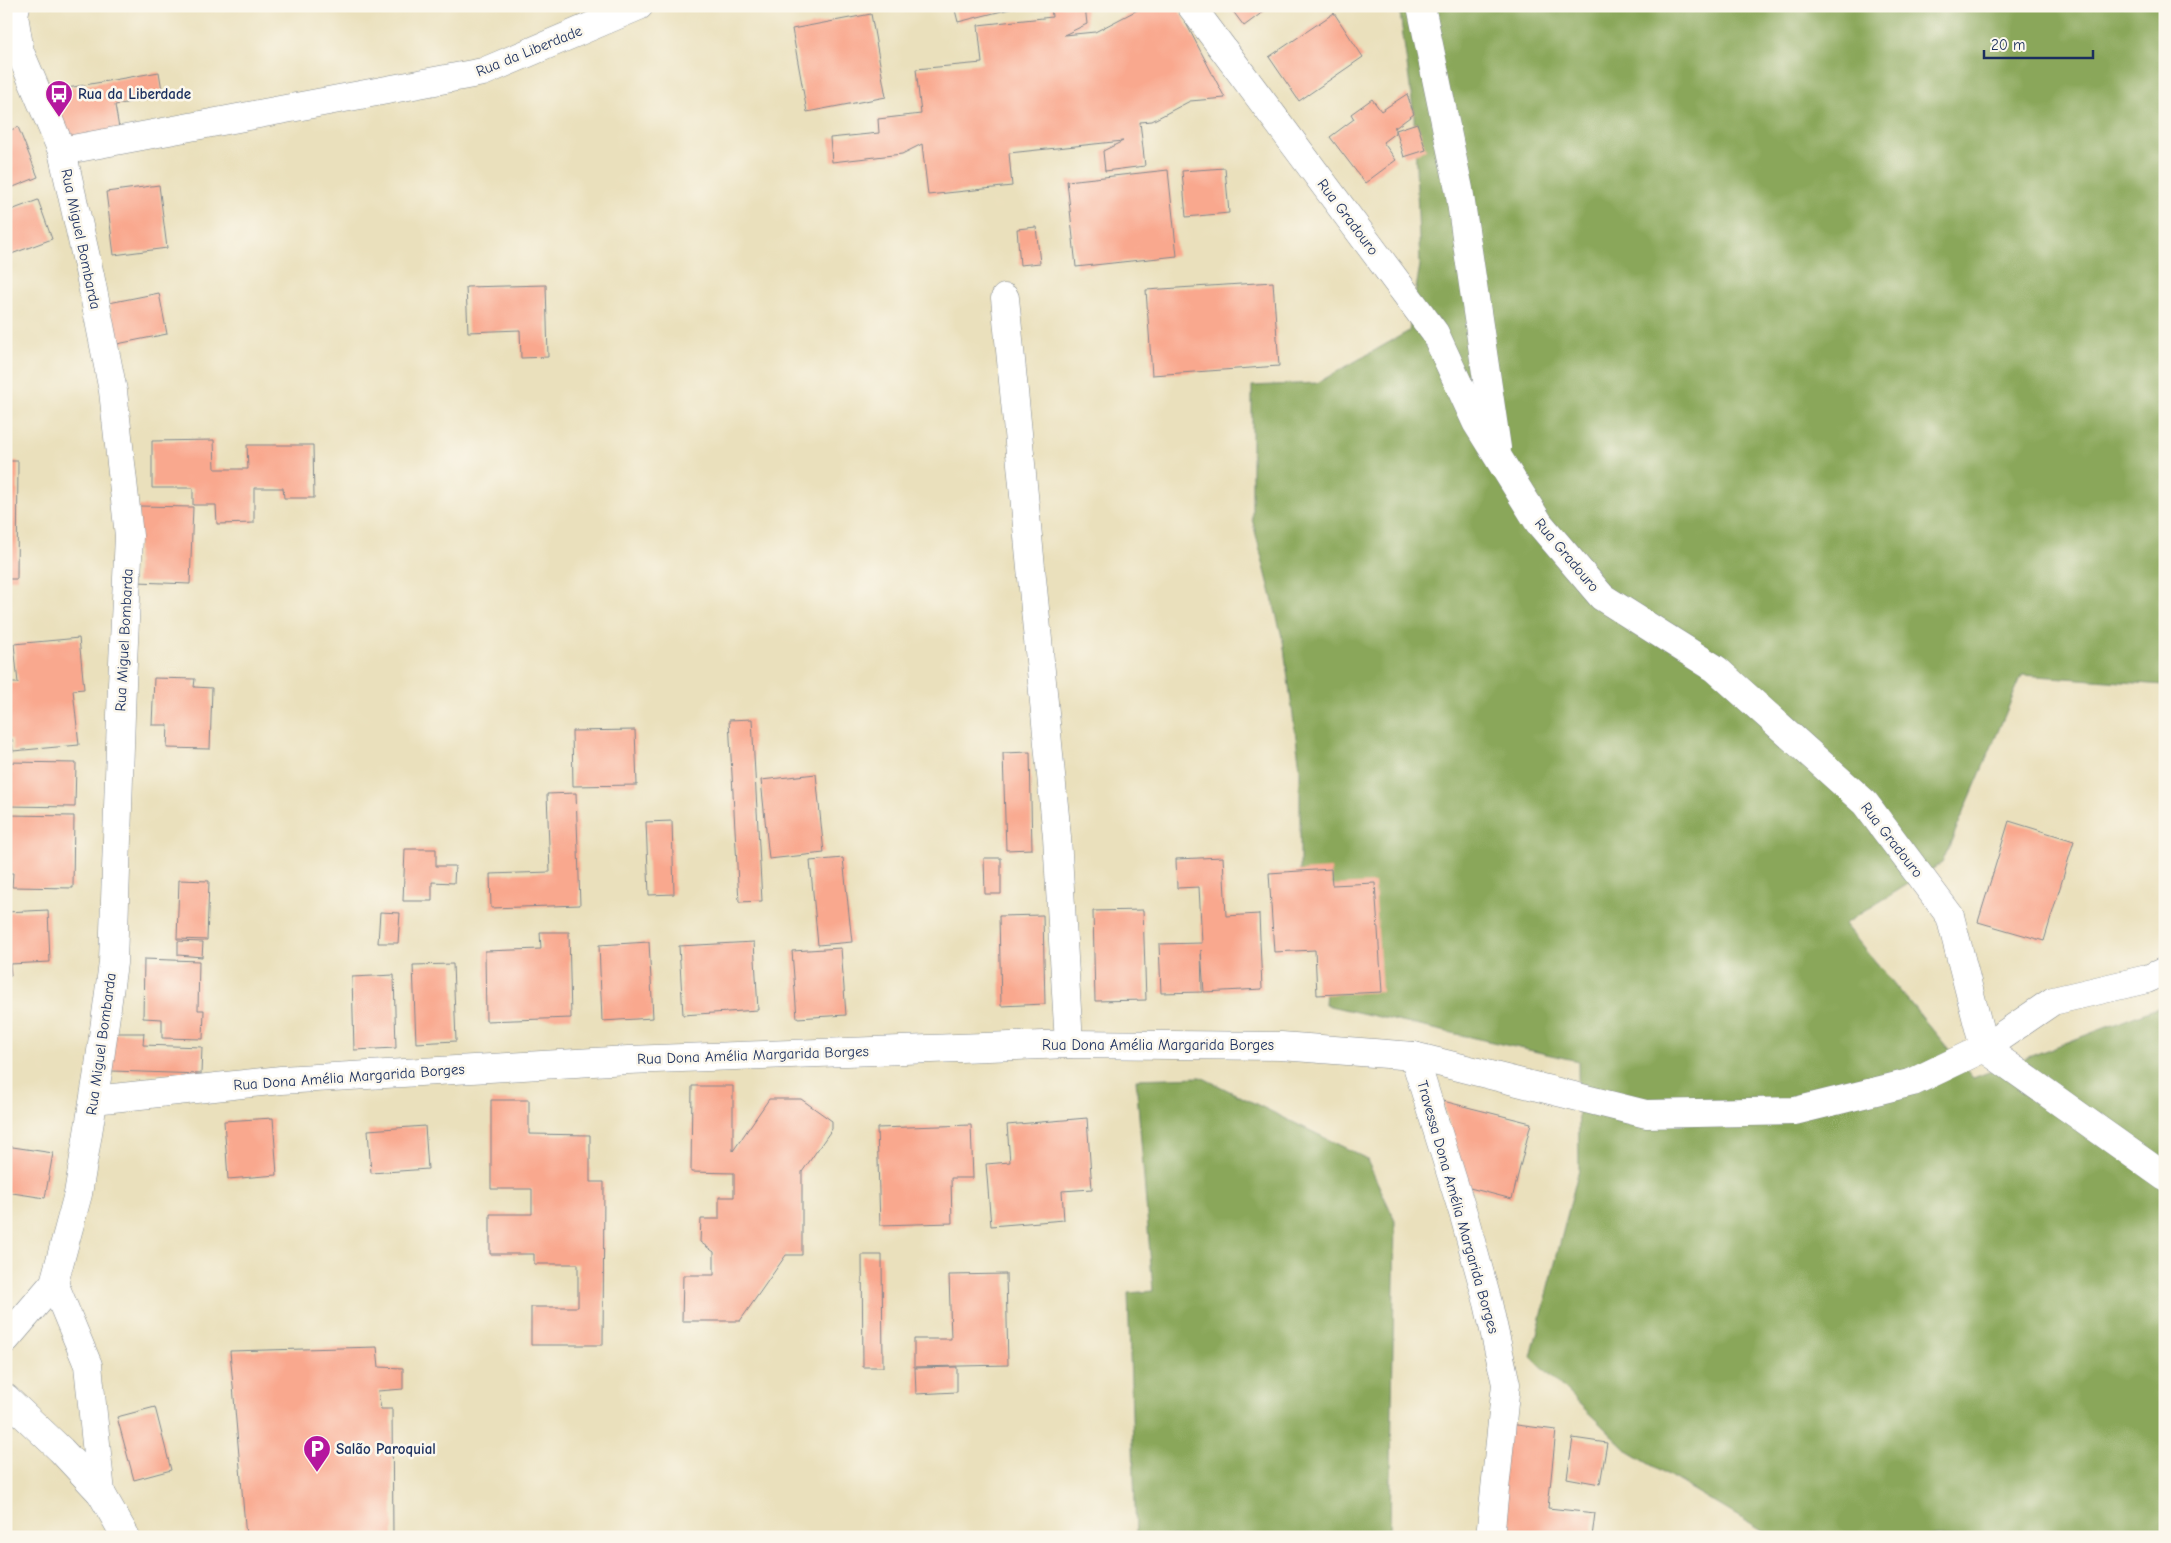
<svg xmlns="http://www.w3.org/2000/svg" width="2171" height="1543" viewBox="0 0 2171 1543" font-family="'Comic Neue',sans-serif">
<rect width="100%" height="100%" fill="#fbf7ec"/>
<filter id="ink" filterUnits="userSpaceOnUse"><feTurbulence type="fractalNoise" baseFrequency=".02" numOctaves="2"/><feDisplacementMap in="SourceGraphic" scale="10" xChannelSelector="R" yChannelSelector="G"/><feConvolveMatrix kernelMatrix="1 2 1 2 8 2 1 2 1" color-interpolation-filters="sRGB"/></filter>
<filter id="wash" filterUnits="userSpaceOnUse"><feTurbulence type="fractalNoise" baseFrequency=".0096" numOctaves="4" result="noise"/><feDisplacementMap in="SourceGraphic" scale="20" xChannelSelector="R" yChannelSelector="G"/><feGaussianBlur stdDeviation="1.12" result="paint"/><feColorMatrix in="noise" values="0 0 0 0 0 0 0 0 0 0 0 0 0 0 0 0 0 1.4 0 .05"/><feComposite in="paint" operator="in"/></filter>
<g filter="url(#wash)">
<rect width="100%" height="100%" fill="#eae0bc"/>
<g fill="#8aa75a" stroke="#526b5c">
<path d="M1399,6H2165V685L2022,675L1942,863L1844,924L1973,1078L2165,1005V1537H1773L1629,1452L1531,1357L1579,1169L1578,1061L1325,1005L1330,921L1300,907V768L1283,641L1252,519V386L1317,383L1409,331L1420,265L1414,116Z"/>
<path d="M1201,1077L1366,1158L1395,1220L1390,1537H1136L1128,1293L1153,1291L1136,1079Z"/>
</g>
<g id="blocks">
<g fill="#f9a88e">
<path d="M954,6H1018V7L958,22Z"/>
<path d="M1051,6H1085L1087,24L1064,35L1095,32L1145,6H1177L1225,98L1190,101L1152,121L1140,122L1145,166L1105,171L1103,151L1123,141L1009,153L1012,186L928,195L922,144L902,154L832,162L830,138L879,133L878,119L921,114L916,69L982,63L978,25L1052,17Z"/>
<path d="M1229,6H1271L1244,26Z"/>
<path d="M1334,13L1363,57L1299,101L1269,57Z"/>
<path d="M871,14L886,97L807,112L792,29Z"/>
<path d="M159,72L163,96L115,105L120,134L66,144L56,90Z"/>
<path d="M1407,94L1414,114L1395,128V126V133L1383,142L1396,160L1365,183L1330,137L1354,119L1351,114L1372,99L1381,111Z"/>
<path d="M1417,123L1426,150L1404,157L1396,130Z"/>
<path d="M18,127L38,177L6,190V132Z"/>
<path d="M1225,168L1229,213L1186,217L1182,171Z"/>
<path d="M1168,170L1177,256L1076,267L1067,181Z"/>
<path d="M159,185L167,248L114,255L106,192Z"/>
<path d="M38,200L52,239L6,256V212Z"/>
<path d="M1036,227L1040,263L1020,265L1017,229Z"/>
<path d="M1273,282L1279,366L1152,375L1146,290Z"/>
<path d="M546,285L548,357L521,358L520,330L468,332L466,287Z"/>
<path d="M159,293L167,334L117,344L109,303Z"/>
<path d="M214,440L215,469H248L247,445H313L314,498H284L283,488H254V523L217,524L216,505H193V488H152V441Z"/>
<path d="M6,461H18L17,579H6Z"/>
<path d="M139,506L193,507L190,584L137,582Z"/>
<path d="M79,638L84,689L73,690L79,745L13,751L12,739H6V683H18L14,644Z"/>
<path d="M154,678L195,679L194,687L212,688L210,749L167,748L168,725H152Z"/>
<path d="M752,719L762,901L739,902L729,720Z"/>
<path d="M635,730L637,785L573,786L572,731Z"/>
<path d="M1030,752L1032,849L1006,850L1003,753Z"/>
<path d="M6,762L76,763L75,807L6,806Z"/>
<path d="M816,774L824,853L769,859L761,780Z"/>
<path d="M576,793L580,905L491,908L490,874L550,872L547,794Z"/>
<path d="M6,815L74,816L73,888L12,887L13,873H6Z"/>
<path d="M672,821L674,894L649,895L646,822Z"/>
<path d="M2009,821L2074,841L2044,941L1978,922Z"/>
<path d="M405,849H436V866H455L454,883L432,882V901H403Z"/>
<path d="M1223,857L1226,916L1259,914L1262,989L1204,992L1201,950L1202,992L1161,993L1159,944L1202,943L1199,887L1177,888L1176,859Z"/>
<path d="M843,858L852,942L818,945L810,861Z"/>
<path d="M984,858H1001V894H985Z"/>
<path d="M1331,869L1332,885L1375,883L1382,992L1317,995L1315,950L1274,952L1269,873Z"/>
<path d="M179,880L209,881L207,940L177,939Z"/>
<path d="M48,910L50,962L10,964L11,976H6V912Z"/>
<path d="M1143,910L1146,1000L1095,1001L1093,911Z"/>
<path d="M380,912L400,913L398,943H378Z"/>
<path d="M1043,915L1045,1004L1001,1006L999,916Z"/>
<path d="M540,932H569L571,1018L486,1021L485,951L541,949Z"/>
<path d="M178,941L203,942L202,957L178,955Z"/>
<path d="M649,942L653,1018L602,1021L599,945Z"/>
<path d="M754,942L758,1010L683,1015L679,946Z"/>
<path d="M841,948L846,1015L797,1018L792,951Z"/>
<path d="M144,959L199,961L198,1010H204L203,1039L162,1038V1019L143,1018Z"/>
<path d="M453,964L456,1041L416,1043L413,965Z"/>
<path d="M394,975L396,1048L354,1050L352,977Z"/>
<path d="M114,1033H144L143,1045L202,1047L201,1074L112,1071Z"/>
<path d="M692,1086H733V1151L769,1099H801L832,1121V1129L802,1172V1255H786L740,1321H682L683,1275H714V1252L700,1242L701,1219H719V1197H734V1173L691,1172Z"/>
<path d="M491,1100H529V1134L590,1135V1182H604L603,1345H531V1307H578V1264H534V1254H490V1214H532V1189H491Z"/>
<path d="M1443,1101L1531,1123L1512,1199L1466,1187Z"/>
<path d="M273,1118L277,1175L228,1179L224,1121Z"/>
<path d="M1087,1118L1092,1189L1062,1191L1064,1220L991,1226L986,1164L1010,1162L1007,1125Z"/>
<path d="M971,1125L973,1178H951L952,1223L880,1225L877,1128Z"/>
<path d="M425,1126L428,1169L371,1173L368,1130Z"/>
<path d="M6,1146L53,1153L45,1198L6,1192Z"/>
<path d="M862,1255H882L883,1367H863Z"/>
<path d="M1006,1274L1008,1365L914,1367V1339H951L949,1275Z"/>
<path d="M377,1347L379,1367L403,1368V1389L378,1391L381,1409H392L393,1537H246L230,1351Z"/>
<path d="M957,1367V1392L916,1394L915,1368Z"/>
<path d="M155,1407L171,1470L134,1480L117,1417Z"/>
<path d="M1509,1424L1556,1430L1548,1508L1595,1513L1592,1537H1496Z"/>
<path d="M1573,1438L1607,1443L1600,1484L1567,1478Z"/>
</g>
</g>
</g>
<g filter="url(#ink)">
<use href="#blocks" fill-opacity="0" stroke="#82888d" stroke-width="1"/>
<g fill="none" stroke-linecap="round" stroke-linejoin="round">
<defs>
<g id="minor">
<path d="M1191,6L1435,333L1476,422L1539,523L1602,597L1716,669L1865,803L1950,916L1984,1048"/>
<path d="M1421,6L1459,189L1497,448"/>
<path d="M62,151L483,72L639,6"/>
<path d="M1005,298L1057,837L1069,1044"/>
<path d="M1984,1048L2165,1177"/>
<path d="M1414,1056L1464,1216L1488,1303L1506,1384L1490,1537"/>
<path d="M94,1100L281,1080L628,1060L1069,1044L1281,1046L1414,1056L1646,1114L1795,1111L1913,1082L1984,1048L2053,1001L2147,979L2165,971"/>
<path d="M54,1283L88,1365L101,1493"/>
<path d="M6,1339L54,1283L78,1194L99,1066L113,963L122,684L129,536L113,391L90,275L62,151L20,52L14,15L16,6"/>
<path d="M6,1398L61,1450L101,1493L126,1537"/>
</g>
</defs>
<use href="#minor" stroke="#82888d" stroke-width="29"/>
<use href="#minor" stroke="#fff" stroke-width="28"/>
</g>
</g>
<defs>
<symbol id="bus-pin" viewBox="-11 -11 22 30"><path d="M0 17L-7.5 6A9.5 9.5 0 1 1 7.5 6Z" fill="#b5179e" stroke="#fbf7ec"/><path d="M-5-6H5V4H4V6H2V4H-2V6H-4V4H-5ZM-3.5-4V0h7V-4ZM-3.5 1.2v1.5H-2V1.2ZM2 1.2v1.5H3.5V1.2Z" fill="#fff"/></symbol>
<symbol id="parking-pin" viewBox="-11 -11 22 30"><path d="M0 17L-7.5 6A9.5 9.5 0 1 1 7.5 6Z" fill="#b5179e" stroke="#fbf7ec"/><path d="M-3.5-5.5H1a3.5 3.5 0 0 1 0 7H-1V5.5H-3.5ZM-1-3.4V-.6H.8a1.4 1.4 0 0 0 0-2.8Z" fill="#fff"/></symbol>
</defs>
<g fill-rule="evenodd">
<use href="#bus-pin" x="43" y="78" width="32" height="43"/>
<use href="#parking-pin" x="301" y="1433" width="32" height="43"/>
</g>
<g text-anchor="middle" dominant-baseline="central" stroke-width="5" stroke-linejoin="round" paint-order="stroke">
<g font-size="15" fill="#1b2f5e" stroke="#fbf7ec">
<text transform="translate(529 51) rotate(-22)">Rua da Liberdade</text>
<text transform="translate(1348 217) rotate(53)">Rua Gradouro</text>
<text transform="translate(81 239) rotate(78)">Rua Miguel Bombarda</text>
<text transform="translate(1567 555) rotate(50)">Rua Gradouro</text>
<text transform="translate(124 640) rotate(-87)">Rua Miguel Bombarda</text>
<text transform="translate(1892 840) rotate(52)">Rua Gradouro</text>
<text transform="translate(101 1044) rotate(-82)">Rua Miguel Bombarda</text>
<text x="1158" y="1045">Rua Dona Amélia Margarida Borges</text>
<text transform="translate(753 1055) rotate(-2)">Rua Dona Amélia Margarida Borges</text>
<text transform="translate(349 1077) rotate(-4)">Rua Dona Amélia Margarida Borges</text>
<text transform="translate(1458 1207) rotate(74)">Travessa Dona Amélia Margarida Borges</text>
</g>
<g font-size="15" font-weight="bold" fill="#1b2f5e" stroke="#fbf7ec" text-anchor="start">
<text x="78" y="94">Rua da Liberdade</text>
<text x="336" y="1449">Salão Paroquial</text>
</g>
</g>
<rect width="2171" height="1543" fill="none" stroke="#fbf7ec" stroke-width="25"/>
<path d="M1984 50v8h109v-8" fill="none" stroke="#1b2f5e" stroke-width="2.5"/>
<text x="1991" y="50" font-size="15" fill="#1b2f5e" stroke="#fbf7ec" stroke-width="4" paint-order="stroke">20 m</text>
</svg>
